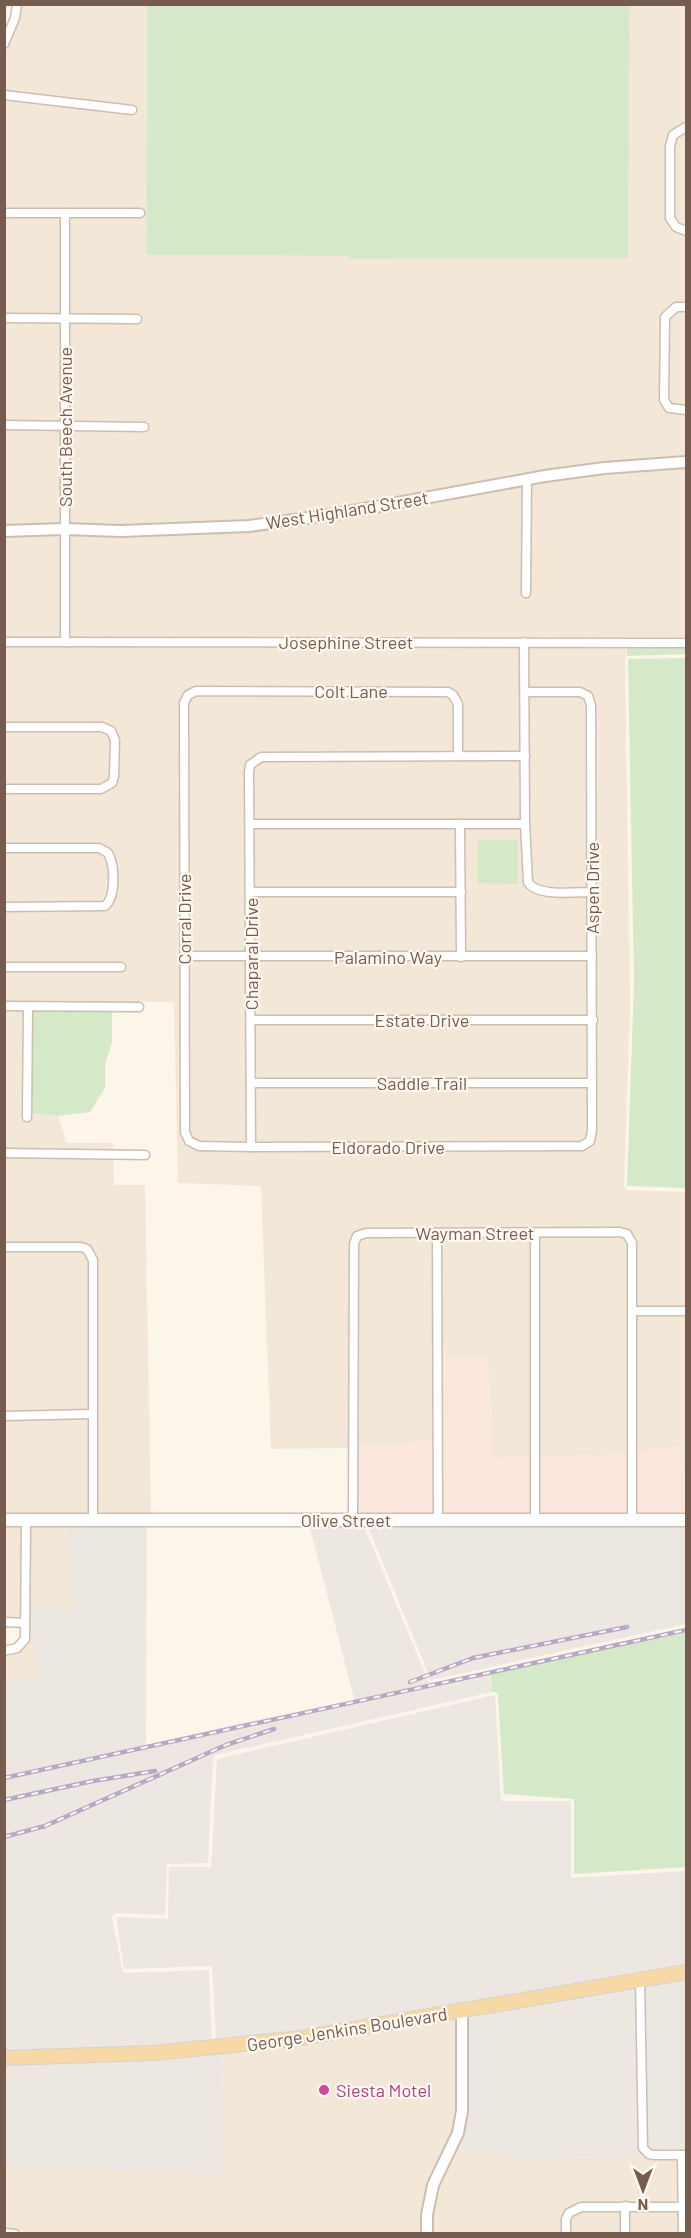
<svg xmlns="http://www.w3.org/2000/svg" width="691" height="2238" viewBox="0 0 691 2238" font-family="Barlow,sans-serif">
<rect width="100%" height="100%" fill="#fcf5ea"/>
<g fill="#f3e7d8">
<path d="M21,5H147L146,255L628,258L630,5H686V457L604,463L336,510L249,521L121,526L69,525L70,431H148V422H70V322L140,323L141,315L70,313L69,217L144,218V209L5,208V100L136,115L137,106L5,90V53L19,20Z"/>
<path d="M61,217L62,313L5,314L4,218Z"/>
<path d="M62,322V422L5,421V323Z"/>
<path d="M5,430L61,431L60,525L5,526Z"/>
<path d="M686,466V637H69V534L121,536L337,519L523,485L522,597H530L531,483L605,472Z"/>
<path d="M60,534V637H5V536Z"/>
<path d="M4,646L520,647L521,752H462V703L456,692L448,687H196L186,691L181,697L179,832L181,1134L183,1143L187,1147L198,1151H582L588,1150L593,1145L596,1131L597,1025L595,704L590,693L581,688L529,687L528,647H627L625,659L630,1005L624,1186L627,1190L686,1192V1306H637V1243L630,1231L621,1228L359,1230L352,1236L350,1244V1448L271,1449L261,1186L178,1183L174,1002H5Z"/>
<path d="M196,696H446L451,698L454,705V752H261L253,756L247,762L245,772L247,952H188V704L191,698Z"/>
<path d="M529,696L579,697L587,702L588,887H541L532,881L529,823Z"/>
<path d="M521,761V819L254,820L253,772L254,767L262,762Z"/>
<path d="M522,828L524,882L528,891L540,896L588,897V952H466L465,829Z"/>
<path d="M254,829H456L457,888L255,887Z"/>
<path d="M255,896L457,897V952H255Z"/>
<path d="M188,961H247L246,1142H200L192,1138L189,1131Z"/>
<path d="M255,961H588L589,1016L255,1015Z"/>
<path d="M4,1011H24L23,1121H31V1113L58,1116L67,1143H113V1150L5,1148Z"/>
<path d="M255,1025H589L588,1079L255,1078Z"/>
<path d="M255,1087L588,1088V1136L581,1142H255Z"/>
<path d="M5,1158L113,1159L114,1185H145L151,1516H98L97,1255L93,1249L81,1242H5Z"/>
<path d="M531,1237V1458L493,1459L488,1358H442V1238Z"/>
<path d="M539,1237H620L625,1238L628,1244V1454L539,1457Z"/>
<path d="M366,1238H433L434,1441L358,1447V1244L360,1240Z"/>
<path d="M80,1251L85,1253L89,1261V1409L5,1412L4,1252Z"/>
<path d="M637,1316H686V1469H684L680,1446L636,1453Z"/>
<path d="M89,1418V1516H5V1421Z"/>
<path d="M5,1525H22L21,1618H5Z"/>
<path d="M31,1525H66L74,1610L30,1607Z"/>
<path d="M29,1619L40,1680H5L4,1656L18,1653L28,1644Z"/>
<path d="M458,2017V2105L454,2131L423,2233L37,2234L5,2228V2169L222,2173V2052Z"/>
<path d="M456,2148L522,2159L644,2156L653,2160H679L680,2171L686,2170V2233L431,2234V2215L437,2187Z"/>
</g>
<g fill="#fbe7de">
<path d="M442,1358H488L493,1459L531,1458V1514L443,1515Z"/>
<path d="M434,1441V1515H358V1447Z"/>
<path d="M680,1446L684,1469H686V1515H636V1453Z"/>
<path d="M628,1454V1515L539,1514V1457Z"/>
</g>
<g fill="#ede7e2">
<path d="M309,1524H363L428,1681L430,1684L686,1628V1633L491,1673L492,1692L216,1755L213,1758L208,1863L167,1864L165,1915L116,1913L112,1917L123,1973L209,1970L212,2044L5,2053L4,1680H40L29,1619L30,1607L74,1610L66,1525H147L146,1745L242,1723L355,1702Z"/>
<path d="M367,1524L686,1526V1624L431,1680Z"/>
<path d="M495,1695L501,1801H571V1878L686,1871V1966L397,2017L216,2042L212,1966L124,1969L116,1917L168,1919L169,1867H211L217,1759Z"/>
<path d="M686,1976V2151L654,2150H650L646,2143L644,1984Z"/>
<path d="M636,1985L638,2143L640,2153L644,2156L522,2159L456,2148L466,2016Z"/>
<path d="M222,2052L223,2173L5,2169V2062Z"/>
</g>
<g fill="#d5e9c8">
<path d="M147,5H630L628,258L348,259L347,256L146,255Z"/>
<path d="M627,647H686V654L627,656Z"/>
<path d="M686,658V1188L627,1186L634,983L628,659Z"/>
<path d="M478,840H518V884L478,883Z"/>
<path d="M32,1011H112V1042L105,1065V1088L90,1112L58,1116L31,1113Z"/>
<path d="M686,1633V1867L574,1874V1799L504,1794L498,1695L496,1692H492L491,1673Z"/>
</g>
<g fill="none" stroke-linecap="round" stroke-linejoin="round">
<defs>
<g id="minor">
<path d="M4,44L15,18L17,4"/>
<path d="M4,95L132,110"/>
<path d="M686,127L673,135L670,146V218L676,227L686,231"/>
<path d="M4,213H140"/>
<path d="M686,307H676L665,317L664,400L669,408L686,410"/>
<path d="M4,318L137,319"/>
<path d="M4,425L144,427"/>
<path d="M526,593L527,479"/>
<path d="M4,642L686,643"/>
<path d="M65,642V213"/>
<path d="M524,642L525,824L528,882C536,897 576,892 592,892"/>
<path d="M4,727H102L111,731L115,740L114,777L112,783L101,789H4"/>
<path d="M458,756V704L453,695L448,692L196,691L188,695L184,703L185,1132L189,1141L199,1146L251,1147L582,1146L590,1141L592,1130L591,705L588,696L580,692H525"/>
<path d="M250,824H525"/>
<path d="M460,824L461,957"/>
<path d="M4,848H99L108,853C115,865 116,897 105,906L4,907"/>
<path d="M251,892H461"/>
<path d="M184,956H592"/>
<path d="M4,967H121"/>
<path d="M4,1006L139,1007"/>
<path d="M251,1020H593"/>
<path d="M251,1083H592"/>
<path d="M27,1117L28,1006"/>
<path d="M251,1147L249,772L250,765L261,757L525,756"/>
<path d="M4,1153L145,1155"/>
<path d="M437,1233L438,1520"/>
<path d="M535,1233V1519"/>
<path d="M4,1247H81L87,1249L93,1260V1520"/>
<path d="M633,1311H686"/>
<path d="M4,1416L93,1414"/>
<path d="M353,1520L354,1244L357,1236L366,1233L620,1232L627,1234L632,1243V1520"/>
<path d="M4,1622L25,1623"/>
<path d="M4,1651L17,1648L25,1639L26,1520"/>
<path d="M640,1980L643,2148L649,2154L653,2155H686"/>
<path d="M682,2155L683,2234"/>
<path d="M625,2206V2234"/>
<path d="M4,2233L15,2234"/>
<path d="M566,2234V2219L569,2213L581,2207H686"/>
</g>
<g id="tertiary">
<path d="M4,531L64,529L121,531L249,526L337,514L545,476L604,468L686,462"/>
<path d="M427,2234V2215L433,2185L458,2133L462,2111V2012"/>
</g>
<path id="secondary" d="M4,1520H686"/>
<path id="primary" d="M4,2058L154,2053L301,2038L686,1972"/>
</defs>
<use href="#minor" stroke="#cdbdb0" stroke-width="11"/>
<use href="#tertiary" stroke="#cdbdb0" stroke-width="14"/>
<use href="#secondary" stroke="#d0bdad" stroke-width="15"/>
<use href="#primary" stroke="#d8d1cd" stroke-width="16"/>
<use href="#minor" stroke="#fff" stroke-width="8"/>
<use href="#tertiary" stroke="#fff" stroke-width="10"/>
<use href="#secondary" stroke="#fff" stroke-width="12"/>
<use href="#primary" stroke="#f6d9a6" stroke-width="14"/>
<defs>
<g id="rail">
<path d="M410,1682L473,1658L627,1627"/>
<path d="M4,1778L686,1630"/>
<path d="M4,1800L93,1781L155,1771"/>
<path d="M4,1837L45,1826L226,1745L274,1729"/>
</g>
</defs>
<use href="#rail" stroke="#b8a8c6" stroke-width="4.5"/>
<use href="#rail" stroke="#fef9f0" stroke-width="2" stroke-dasharray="7" stroke-linecap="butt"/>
</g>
<circle fill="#d1479c" stroke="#fef9f0" stroke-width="2" cx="324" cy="2090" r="6"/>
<g text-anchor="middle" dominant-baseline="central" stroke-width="4.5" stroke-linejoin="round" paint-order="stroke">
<g font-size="18" fill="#755c4e" stroke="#fef9f0">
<text transform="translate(65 427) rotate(-90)">South Beech Avenue</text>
<text transform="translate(347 510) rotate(-9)">West Highland Street</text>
<text x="346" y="642">Josephine Street</text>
<text x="351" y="691">Colt Lane</text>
<text transform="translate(592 888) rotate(-90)">Aspen Drive</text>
<text transform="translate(184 919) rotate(-90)">Corral Drive</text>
<text transform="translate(251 954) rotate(-90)">Chaparal Drive</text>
<text x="388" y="957">Palamino Way</text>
<text x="422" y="1020">Estate Drive</text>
<text x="422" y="1083">Saddle Trail</text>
<text x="388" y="1147">Eldorado Drive</text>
<text x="475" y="1233">Wayman Street</text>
<text x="346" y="1520">Olive Street</text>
<text transform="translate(347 2029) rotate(-9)">George Jenkins Boulevard</text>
</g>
<g font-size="18" fill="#b23c85" stroke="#fef9f0" text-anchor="start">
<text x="336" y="2090">Siesta Motel</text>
</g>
</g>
<rect width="691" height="2238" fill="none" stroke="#755c4e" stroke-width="12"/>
<g transform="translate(643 2190) rotate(180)" stroke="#fef9f0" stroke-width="4.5" paint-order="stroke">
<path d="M0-4.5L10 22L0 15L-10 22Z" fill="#755c4e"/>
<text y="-9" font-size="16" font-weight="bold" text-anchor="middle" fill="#755c4e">N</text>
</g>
</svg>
